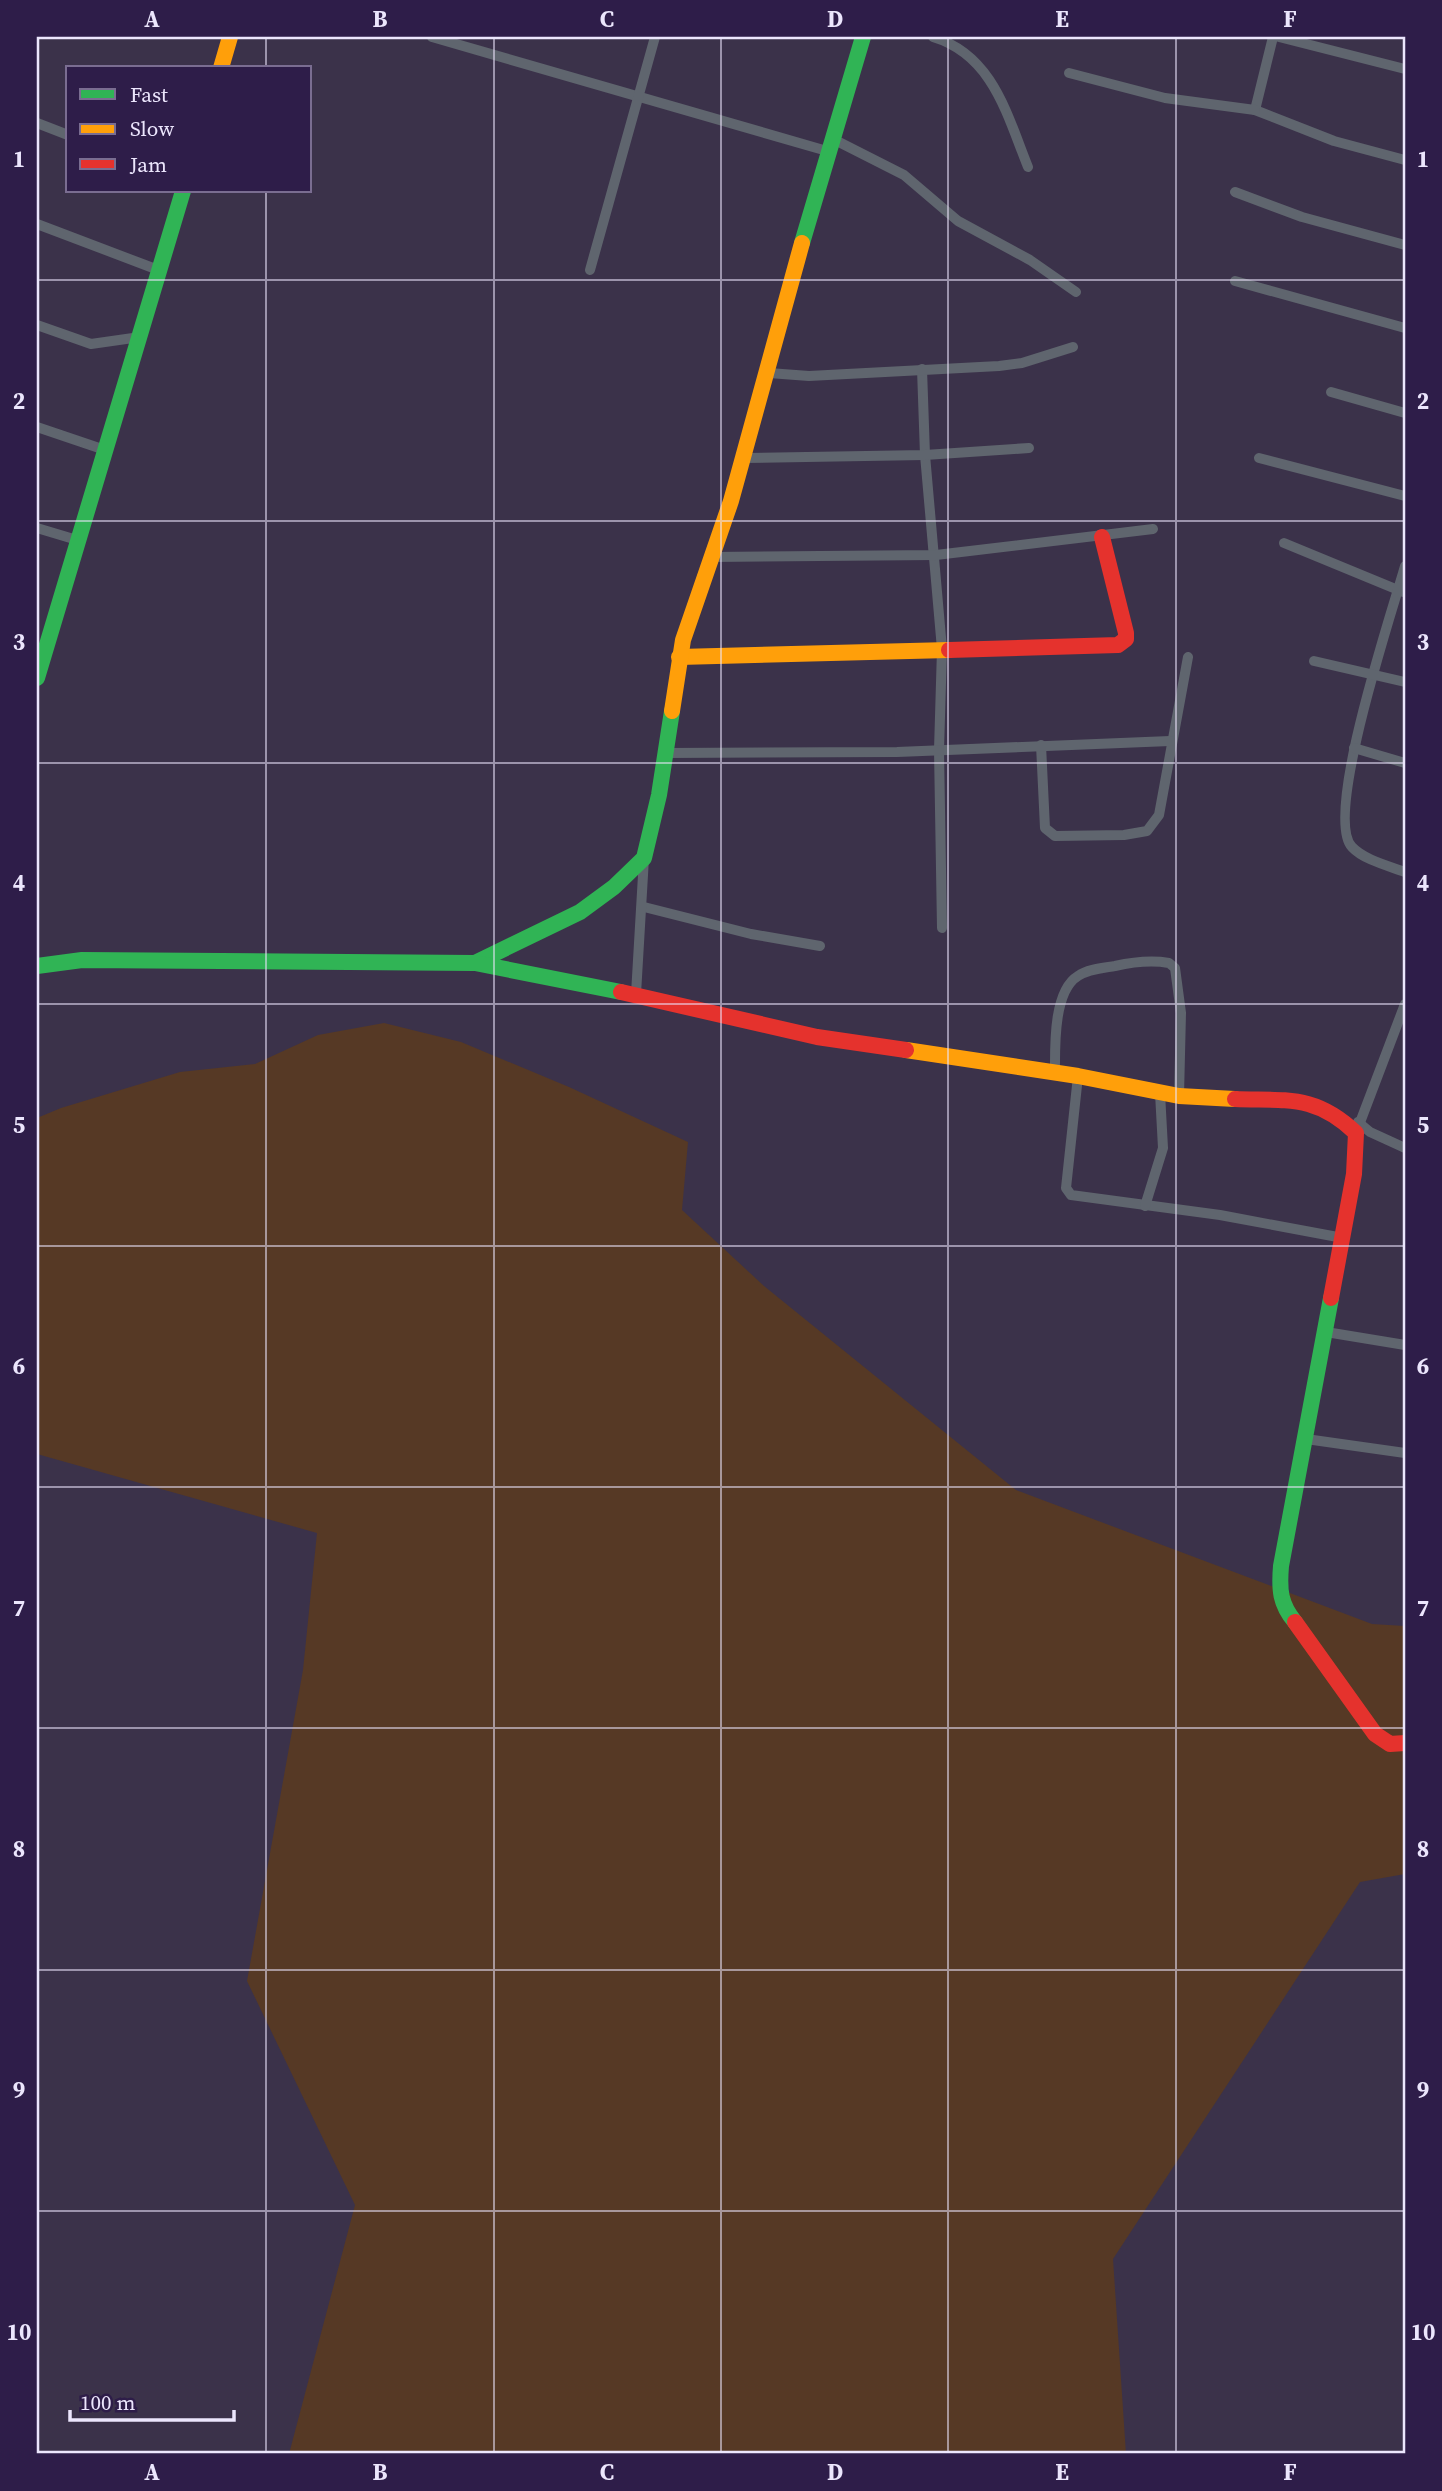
<svg xmlns="http://www.w3.org/2000/svg" width="1442" height="2491" viewBox="0 0 1442 2491" font-family="'Source Serif 4',serif">
<rect width="100%" height="100%" fill="#3b324a"/>
<path fill="#563925" d="M384,1023L461,1042L569,1087L688,1142L682,1210L764,1286L1016,1490L1372,1624L1405,1626V1874L1360,1882L1113,2259L1126,2454H289L355,2205L247,1981L303,1670L317,1533L37,1454V1118L61,1108L180,1072L255,1064L318,1035Z"/>
<g fill="none" stroke-linecap="round" stroke-linejoin="round">
<g stroke="#5f656e" stroke-width="10">
<path d="M432,37L827,151"/>
<path d="M933,37C993,55 1007,115 1028,167"/>
<path d="M1273,37L1255,110L1334,141L1405,160"/>
<path d="M1279,37L1405,69"/>
<path d="M1069,73L1165,98L1255,110"/>
<path d="M37,123L68,135"/>
<path d="M831,138L904,175L958,221L1030,260L1076,292"/>
<path d="M1235,192L1302,217L1405,245"/>
<path d="M37,224L161,271"/>
<path d="M590,270L655,37"/>
<path d="M1235,281L1405,328"/>
<path d="M37,325L91,344L140,337"/>
<path d="M922,369L925,455L942,649L939,750L942,928"/>
<path d="M769,373L809,376L999,366L1022,363L1073,347"/>
<path d="M1331,392L1405,413"/>
<path d="M37,427L105,450"/>
<path d="M744,458L925,455L1029,448"/>
<path d="M1259,458L1405,496"/>
<path d="M37,528L77,540"/>
<path d="M1284,543L1403,592"/>
<path d="M711,557L936,555L1153,529"/>
<path d="M1405,566C1393,609 1323,817 1352,847C1364,860 1389,866 1405,872"/>
<path d="M1314,661L1405,682"/>
<path d="M1041,745L1045,828L1055,836L1124,835L1147,831L1159,815L1188,657"/>
<path d="M1354,748L1405,763"/>
<path d="M666,753L897,752L1170,741"/>
<path d="M644,907L751,934L820,946"/>
<path d="M636,994L644,858"/>
<path d="M1055,1074C1055,1048 1053,991 1078,976C1088,969 1103,968 1115,966C1133,962 1151,960 1169,963L1175,968L1181,1013L1179,1096"/>
<path d="M1078,1076L1066,1188L1071,1195L1220,1215L1343,1238"/>
<path d="M1358,1122L1370,1132L1405,1148"/>
<path d="M1356,1133L1405,1004"/>
<path d="M1145,1206L1163,1148L1160,1093"/>
<path d="M1326,1332L1405,1345"/>
<path d="M1306,1439L1405,1453"/>
</g>
<g stroke="#30b455" stroke-width="16">
<path d="M802,243L863,37"/>
<path d="M37,678L183,191"/>
<path d="M475,963L580,912L614,887L644,858L659,795L672,711"/>
<path d="M37,966L82,960L475,963L621,992"/>
<path d="M1295,1622C1280,1604 1279,1590 1281,1566L1331,1298"/>
</g>
<g stroke="#ff9f0a" stroke-width="16">
<path d="M221,68L230,37"/>
<path d="M679,657L949,650"/>
<path d="M672,711L683,640L731,501L802,243"/>
<path d="M906,1050L1078,1076L1179,1096L1235,1099"/>
</g>
<g stroke="#e5322d" stroke-width="16">
<path d="M949,650L1118,645L1126,639V633L1102,537"/>
<path d="M621,992L817,1037L906,1050"/>
<path d="M1235,1099C1287,1101 1315,1094 1356,1133L1354,1174L1331,1298"/>
<path d="M1295,1622L1375,1734L1390,1744L1405,1743"/>
</g>
</g>
<path fill="none" stroke="#ece6fd" stroke-width="2" stroke-opacity="0.55" d="M266,37V68M494,37V2454M721,37V2454M948,37V2454M1176,37V2454M266,191V2454M37,280H1405M37,521H1405M37,763H1405M37,1004H1405M37,1246H1405M37,1487H1405M37,1728H1405M37,1970H1405M37,2211H1405"/>
<rect width="1442" height="2491" fill="none" stroke="#2e1d49" stroke-width="77"/>
<rect x="66" y="66" width="245" height="126" fill="#2e1d49" stroke="#7a6d91" stroke-width="2"/>
<rect x="80" y="89" width="35" height="10" fill="#30b455" stroke="#7a6d91" stroke-width="2"/>
<text x="130" y="102" font-size="21" fill="#ece6fd">Fast</text>
<rect x="80" y="124" width="35" height="10" fill="#ff9f0a" stroke="#7a6d91" stroke-width="2"/>
<text x="130" y="136" font-size="21" fill="#ece6fd">Slow</text>
<rect x="80" y="159" width="35" height="10" fill="#e5322d" stroke="#7a6d91" stroke-width="2"/>
<text x="130" y="172" font-size="21" fill="#ece6fd">Jam</text>
<path d="M70 2410v10h164v-10" fill="none" stroke="#ece6fd" stroke-width="3.5"/>
<text x="80" y="2410" font-size="21" fill="#ece6fd" stroke="#2e1d49" stroke-width="5" paint-order="stroke">100 m</text>
<rect x="38" y="38" width="1366" height="2414" fill="none" stroke="#ece6fd" stroke-width="2.5"/>
<g font-size="23" text-anchor="middle" font-weight="bold" fill="#ece6fd">
<text x="152" y="27">A</text>
<text x="380" y="27">B</text>
<text x="607" y="27">C</text>
<text x="835" y="27">D</text>
<text x="1062" y="27">E</text>
<text x="1290" y="27">F</text>
<text x="19" y="167">1</text>
<text x="1423" y="167">1</text>
<text x="19" y="409">2</text>
<text x="1423" y="409">2</text>
<text x="19" y="650">3</text>
<text x="1423" y="650">3</text>
<text x="19" y="891">4</text>
<text x="1423" y="891">4</text>
<text x="19" y="1133">5</text>
<text x="1423" y="1133">5</text>
<text x="19" y="1374">6</text>
<text x="1423" y="1374">6</text>
<text x="19" y="1616">7</text>
<text x="1423" y="1616">7</text>
<text x="19" y="1857">8</text>
<text x="1423" y="1857">8</text>
<text x="19" y="2098">9</text>
<text x="1423" y="2098">9</text>
<text x="19" y="2340">10</text>
<text x="1423" y="2340">10</text>
<text x="152" y="2480">A</text>
<text x="380" y="2480">B</text>
<text x="607" y="2480">C</text>
<text x="835" y="2480">D</text>
<text x="1062" y="2480">E</text>
<text x="1290" y="2480">F</text>
</g>
</svg>
